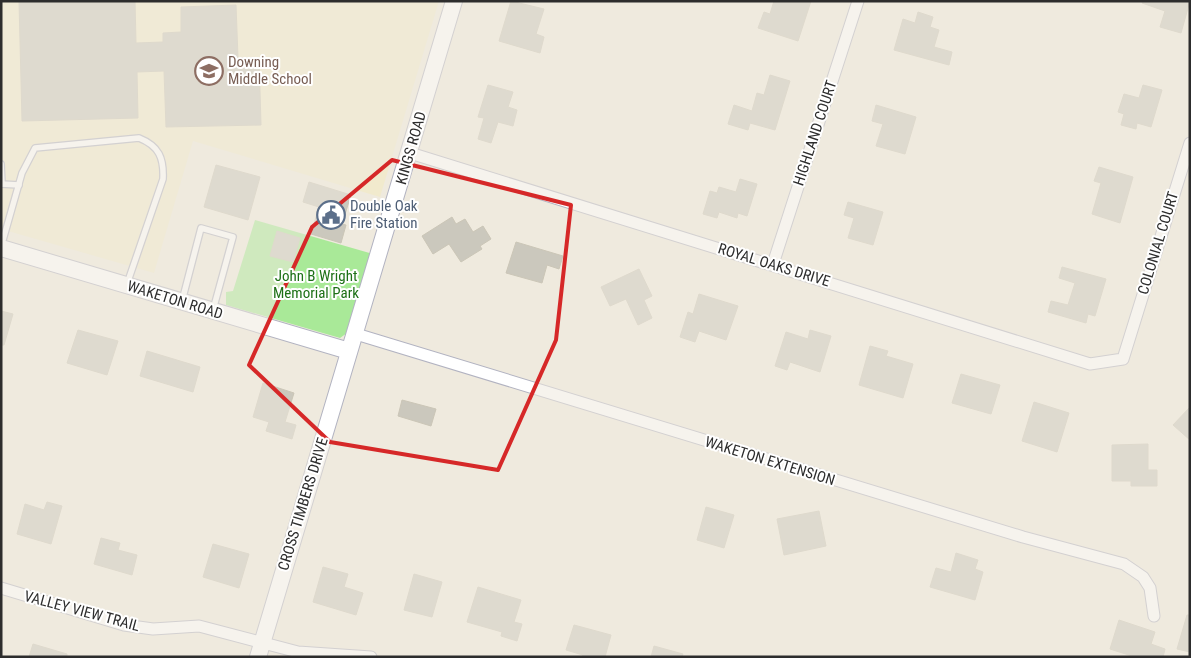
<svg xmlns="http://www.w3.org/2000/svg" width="1191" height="658" viewBox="0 0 1191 658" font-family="'Roboto Condensed',sans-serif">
<rect width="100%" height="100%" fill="#efeade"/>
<path fill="#f1eacd" d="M1,1H439L380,197L193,141L154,273L1,229Z"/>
<path fill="#a9e998" d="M255,220L373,254L347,333L340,338L226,305V292L233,291Z"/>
<g fill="#cbc8bd" stroke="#cbc6b7">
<path d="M19,1H135L136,43L163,42V33L181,32V7L236,5L238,58H259L261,125L166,127L164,71L137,72L138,118L22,121Z"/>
<path d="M511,1L544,9L536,34L544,37L540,53L499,41Z"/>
<path d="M774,1H811L798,41L758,28L764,12L770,14Z"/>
<path d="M1143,1H1190L1181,33L1160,27L1165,11L1142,3Z"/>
<path d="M918,12L933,17L930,27L939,30L934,47L952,52L949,65L894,50L903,19L915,23Z"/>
<path d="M770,75L790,81L775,130L750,123L748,130L728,124L734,105L752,111L757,93L764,95Z"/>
<path d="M488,85L513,92L508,107L517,110L513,126L498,122L491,143L478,139L484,118L478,117Z"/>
<path d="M1143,85L1162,90L1151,127L1137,123L1136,129L1121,125L1124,114L1118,112L1124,94L1139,98Z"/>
<path d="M876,105L916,117L905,154L876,146L883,124L872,121Z"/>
<path d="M216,165L260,177L248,220L204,207Z"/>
<path d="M1099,167L1133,177L1120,223L1092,214L1101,183L1094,181Z"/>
<path d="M740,179L757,184L747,216L738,213L737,218L719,212L717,218L703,214L710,191L717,193L719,187L736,192Z"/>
<path d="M309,182L351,195L342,224L346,225L341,243L311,234L319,207L303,202Z"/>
<path d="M848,202L883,212L873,245L848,238L854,218L844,215Z"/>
<path d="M452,217L456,224L465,219L473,232L483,226L491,239L480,246L482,249L461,262L449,244L433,254L422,236Z"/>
<path d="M277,231L300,238L293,262L270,256Z"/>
<path d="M516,242L563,256L559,269L547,265L542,283L506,273Z"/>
<path d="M1062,267L1106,279L1095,316L1088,314L1086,323L1048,312L1051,301L1068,305L1075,283L1059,278Z"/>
<path d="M639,269L652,296L644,300L652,318L638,325L626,299L610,306L601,287Z"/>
<path d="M699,294L738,306L726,340L699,331L695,342L680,337L688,312L693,314Z"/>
<path d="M1,311L13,314L4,345H1Z"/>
<path d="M78,330L118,341L107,375L67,363Z"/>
<path d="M810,330L831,336L820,372L790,362L787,370L775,366L786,332L808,339Z"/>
<path d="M870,346L888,351L886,356L913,364L903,398L859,385Z"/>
<path d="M147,351L200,367L193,392L140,376Z"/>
<path d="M961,374L1000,385L991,414L952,403Z"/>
<path d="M263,383L294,393L285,422L296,425L292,439L266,431L269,422L253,417Z"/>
<path d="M402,400L436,409L431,426L398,416Z"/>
<path d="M1034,402L1069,413L1057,452L1022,441Z"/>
<path d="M1190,407V440L1173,425Z"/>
<path d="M1148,444V470H1157V486H1131V481H1112V445Z"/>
<path d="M47,502L62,506L51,544L17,534L25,504L44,510Z"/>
<path d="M706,507L734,515L724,548L697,540Z"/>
<path d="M819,511L826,546L784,555L777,519Z"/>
<path d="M101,538L120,543L118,550L137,555L132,575L94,564Z"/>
<path d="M213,544L249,554L239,588L203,577Z"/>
<path d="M956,553L978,560L975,569L983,572L975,600L930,587L936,568L951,572Z"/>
<path d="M323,567L348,574L344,587L363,593L356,615L313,602Z"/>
<path d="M414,574L442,582L432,617L404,610Z"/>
<path d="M478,587L521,600L514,622L522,624L517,641L501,636L502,632L467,622Z"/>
<path d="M1187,615H1190V652L1177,649Z"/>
<path d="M1119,620L1155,632L1151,644L1165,649L1163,657H1135L1110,649Z"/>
<path d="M574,625L611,635L605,657H582L583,655L566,650Z"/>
<path d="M33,644L67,654V657H29Z"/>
<path d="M654,646L683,654L682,657H651Z"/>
</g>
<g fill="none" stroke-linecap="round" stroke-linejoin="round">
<defs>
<g id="lane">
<path d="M1,164L2,184"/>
<path d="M1,184L19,185"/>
<path d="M1,247L22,173L35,148L139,138C159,146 164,158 163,179L127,284"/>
<path d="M182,301L201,228L233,237L213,310"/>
</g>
<g id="street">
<path d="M410,153L1090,364L1123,359L1190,143"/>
<path d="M773,264L858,1"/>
<path d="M356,334L1023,537L1124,564L1143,577L1150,588L1154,616"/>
<path d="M1,588L124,625L153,629L199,626L298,652L371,657"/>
</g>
<g id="secondary">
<path d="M1,248L349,351"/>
<path d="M258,657L454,1"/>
</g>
</defs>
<use href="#lane" stroke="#b2b3c1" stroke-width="8"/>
<use href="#street" stroke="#b2b3c1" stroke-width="13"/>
<use href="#secondary" stroke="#b2b3c1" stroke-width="18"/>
<use href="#lane" stroke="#fff" stroke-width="5.5"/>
<use href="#street" stroke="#fff" stroke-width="11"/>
<use href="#secondary" stroke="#fff" stroke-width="16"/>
</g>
<path d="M0 0H1191V658H0ZM392,160L571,205L556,340L498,470L330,442L249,365L312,227Z" fill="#efeade" fill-opacity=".55" fill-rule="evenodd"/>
<path fill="none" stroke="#d62828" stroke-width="4" stroke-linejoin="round" d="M392,160L571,205L556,340L498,470L330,442L249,365L312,227Z"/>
<defs>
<symbol id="school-ring" viewBox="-11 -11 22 22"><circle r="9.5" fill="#fff" stroke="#8d6e63" stroke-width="1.5"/><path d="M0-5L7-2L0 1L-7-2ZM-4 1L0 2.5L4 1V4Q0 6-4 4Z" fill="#8d6e63"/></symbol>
<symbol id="civic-ring" viewBox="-11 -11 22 22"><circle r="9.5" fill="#fff" stroke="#5c6f8a" stroke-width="1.5"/><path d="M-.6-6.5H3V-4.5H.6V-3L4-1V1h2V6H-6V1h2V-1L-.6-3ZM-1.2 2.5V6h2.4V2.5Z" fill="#5c6f8a"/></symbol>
</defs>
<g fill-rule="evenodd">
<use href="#school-ring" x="193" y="55" width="32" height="32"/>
<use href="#civic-ring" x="315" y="199" width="32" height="32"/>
</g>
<g text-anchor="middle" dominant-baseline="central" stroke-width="4" stroke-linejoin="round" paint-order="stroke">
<g font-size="15" fill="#785e54" stroke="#fff" text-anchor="start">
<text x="228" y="62">Downing<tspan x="228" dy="17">Middle School</tspan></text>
</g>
<g font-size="15" fill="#2d2d2d" stroke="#fff">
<text transform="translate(815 133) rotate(-72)">HIGHLAND COURT</text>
<text transform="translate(411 148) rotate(-74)">KINGS ROAD</text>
<text transform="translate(1158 243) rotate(-73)">COLONIAL COURT</text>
<text transform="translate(774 265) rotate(17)">ROYAL OAKS DRIVE</text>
<text transform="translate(175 300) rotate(17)">WAKETON ROAD</text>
<text transform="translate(770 461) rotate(17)">WAKETON EXTENSION</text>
<text transform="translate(303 504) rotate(-73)">CROSS TIMBERS DRIVE</text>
<text transform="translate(82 611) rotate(15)">VALLEY VIEW TRAIL</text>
</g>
<g font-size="15" fill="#4e5e75" stroke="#fff" text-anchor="start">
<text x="350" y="206">Double Oak<tspan x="350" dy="17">Fire Station</tspan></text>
</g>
<g font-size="15" fill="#1d7016" stroke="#fff">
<text x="316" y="276">John B Wright<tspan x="316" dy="17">Memorial Park</tspan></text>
</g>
</g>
<rect width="1191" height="658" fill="none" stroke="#2d2d2d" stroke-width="5"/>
</svg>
